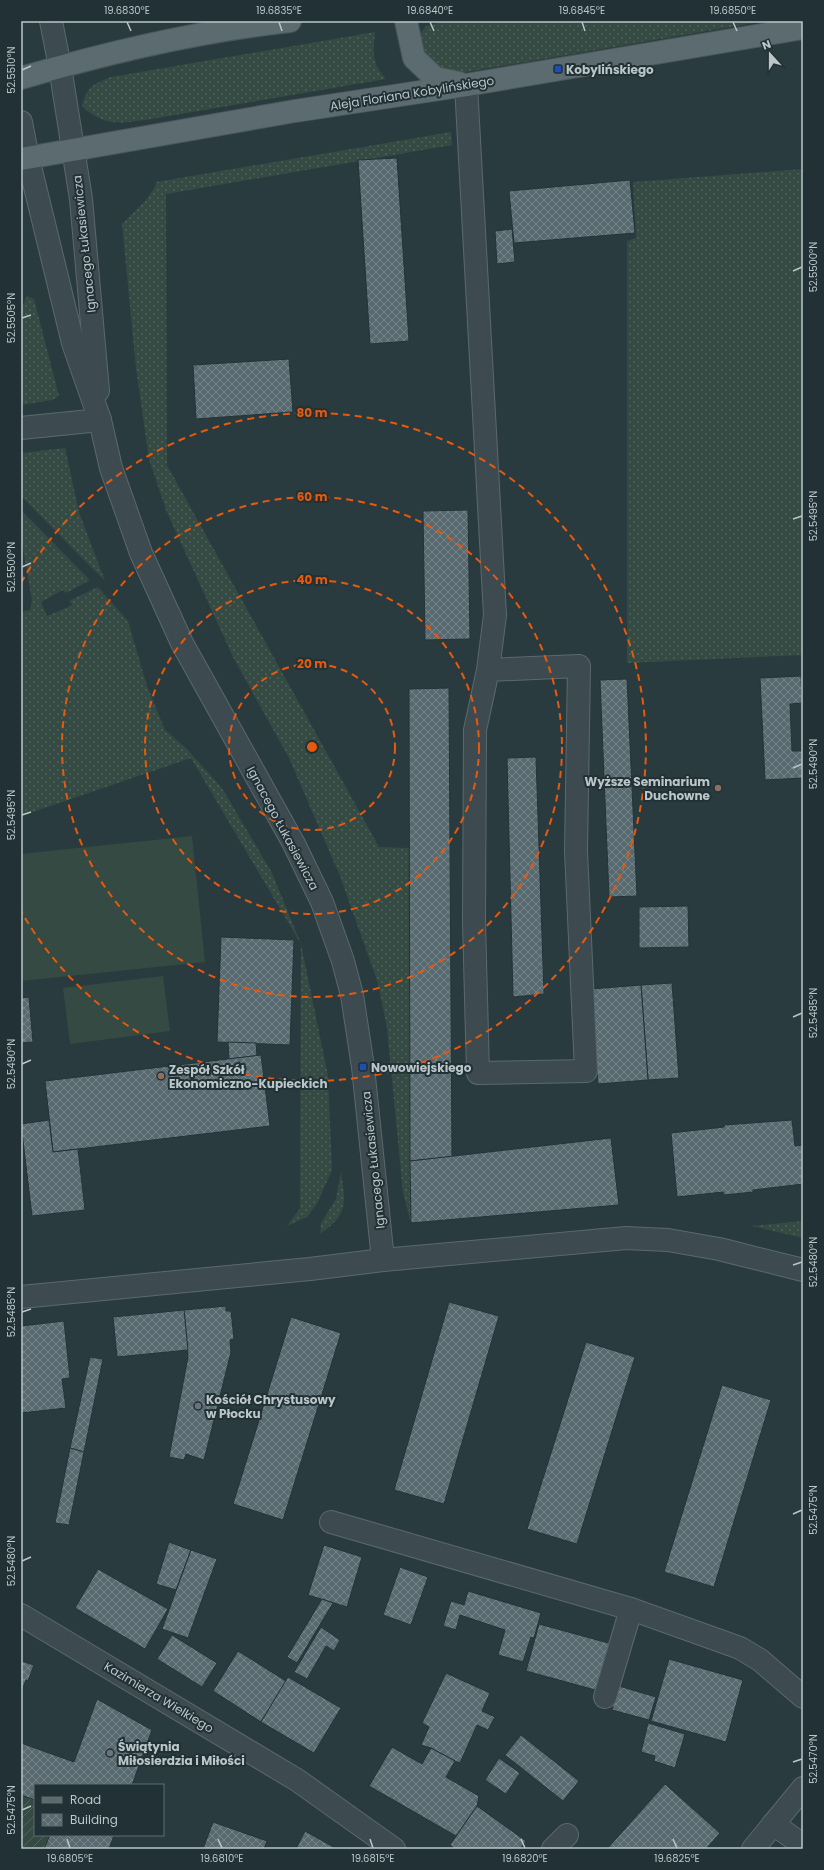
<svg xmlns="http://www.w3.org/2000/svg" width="824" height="1870" viewBox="0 0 824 1870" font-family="Poppins,sans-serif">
<defs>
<pattern id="grass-dots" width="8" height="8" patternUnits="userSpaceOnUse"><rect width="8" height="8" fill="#344a42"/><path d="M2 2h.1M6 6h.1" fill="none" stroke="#4f635c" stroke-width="1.8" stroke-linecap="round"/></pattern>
<pattern id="garden-furrows" width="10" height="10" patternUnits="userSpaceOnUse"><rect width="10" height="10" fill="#344a42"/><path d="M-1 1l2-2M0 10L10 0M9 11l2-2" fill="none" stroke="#4f635c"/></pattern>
<pattern id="building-cross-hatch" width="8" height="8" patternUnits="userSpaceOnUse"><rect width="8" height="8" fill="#586a6f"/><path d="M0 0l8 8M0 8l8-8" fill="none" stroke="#758489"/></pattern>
</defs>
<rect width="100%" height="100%" fill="#2a3b3f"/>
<g fill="url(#grass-dots)">
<path d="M443,21H766L443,76L413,44L426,26Z"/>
<path d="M375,32C373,54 371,61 386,79L151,119C122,123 105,128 82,106C87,87 93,84 111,77Z"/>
<path d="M451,132L452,145L166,194L167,465L379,847L409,848L411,1223L403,1193L387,1028L378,983L340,876L289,758L233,657L166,510L149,459L136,368L122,224C131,215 155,194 156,182Z"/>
<path d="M803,169V655L627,663V241L636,238L633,182Z"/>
<path d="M27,296L34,299L59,396L52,400L21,405V309Z"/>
<path d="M65,448L79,512L105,581L21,496V453Z"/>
<path d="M21,510L90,580L66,593L63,590L41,602L47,616L73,605L69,601L98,587L128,621L147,686L165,730L186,748L222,788L272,873L301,944L328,1076L332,1170L317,1204L307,1217L287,1226L300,1208L301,944L191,758L21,816V612L30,610L32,600L21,538Z"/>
<path d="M341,1172C346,1204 348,1214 320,1234L321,1223L336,1199Z"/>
<path d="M803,1221V1238L752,1226Z"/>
</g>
<path fill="url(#garden-furrows)" d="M21,1795L35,1800V1835H50L44,1849H21Z"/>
<g fill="#344a42">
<path d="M192,836L205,962L21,981V854Z"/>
<path d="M163,976L170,1031L70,1044L63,988Z"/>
</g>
<g fill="url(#building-cross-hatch)" stroke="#243337">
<path d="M397,158L409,341L370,344L358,160Z"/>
<path d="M630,180L635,233L514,243L509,191Z"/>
<path d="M512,229L515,262L497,264L495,231Z"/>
<path d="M289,359L293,412L196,419L193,365Z"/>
<path d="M468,510L470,639L425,640L423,511Z"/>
<path d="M801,676L802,703L790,704L792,751H803V778L765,780L760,678Z"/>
<path d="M627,679L637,896L609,897L600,680Z"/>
<path d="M449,688L452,1157L410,1161L409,689Z"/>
<path d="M536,757L544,994L513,997L507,758Z"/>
<path d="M688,906L689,947L639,948V907Z"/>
<path d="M221,937L294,940L290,1045L217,1042Z"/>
<path d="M672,983L679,1078L648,1080L641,985Z"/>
<path d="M641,985L648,1080L598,1084L591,989Z"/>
<path d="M29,997L33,1042L21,1043V998Z"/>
<path d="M228,1042L256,1043L257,1056L229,1059Z"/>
<path d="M261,1055L270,1126L53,1152L45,1081Z"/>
<path d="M49,1120L53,1152L78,1149L85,1210L32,1216L21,1124Z"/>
<path d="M792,1120L795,1146L803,1145V1184L753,1190V1192L724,1195L723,1192L677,1197L671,1133L724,1127V1125Z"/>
<path d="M611,1138L619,1205L411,1223L410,1161Z"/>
<path d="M449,1302L499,1316L444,1504L394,1490Z"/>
<path d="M226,1306V1311H231L234,1339L230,1340L231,1352L204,1460L186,1454L184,1460L169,1457L188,1357L184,1310Z"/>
<path d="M184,1310L188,1350L117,1357L113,1317Z"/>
<path d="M291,1317L341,1333L283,1520L233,1504Z"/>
<path d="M64,1321L70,1378L62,1379L66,1408L21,1413V1326Z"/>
<path d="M586,1342L635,1357L577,1544L527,1529Z"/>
<path d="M90,1357L103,1359L84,1452L70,1448Z"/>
<path d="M722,1385L771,1400L714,1587L664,1572Z"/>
<path d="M70,1448L84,1452L69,1525L55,1523Z"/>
<path d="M169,1542L191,1550L176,1590L156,1584Z"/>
<path d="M324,1545L362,1557L347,1607L308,1595Z"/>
<path d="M191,1550L217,1559L188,1638L162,1629Z"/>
<path d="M400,1567L428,1577L411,1625L383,1615Z"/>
<path d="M98,1569L168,1609L145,1649L75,1608Z"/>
<path d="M468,1591L541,1613L534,1638L531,1637L523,1662L498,1655L505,1630L460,1615L456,1630L443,1626L451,1601L464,1605Z"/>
<path d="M322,1599L333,1603L297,1663L287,1657Z"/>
<path d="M539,1624L612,1644L599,1691L526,1671Z"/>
<path d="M321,1627L340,1640L334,1651L326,1646L307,1679L294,1672Z"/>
<path d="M172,1635L217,1663L202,1687L157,1659Z"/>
<path d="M238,1651L286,1681L261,1722L213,1691Z"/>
<path d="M669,1659L743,1680L726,1742L651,1721Z"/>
<path d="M21,1661L34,1665L28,1681L26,1680L21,1693Z"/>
<path d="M446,1673L490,1693L482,1711L495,1717L488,1730L477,1725L460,1763L455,1761L431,1748L421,1745L429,1727L422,1723Z"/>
<path d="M288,1677L341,1708L314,1753L261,1722Z"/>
<path d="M619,1686L656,1697L649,1720L612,1710Z"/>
<path d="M97,1699L152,1730L132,1785H35V1800L21,1795V1743L74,1762Z"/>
<path d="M648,1723L685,1734L675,1768L654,1761L655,1756L641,1752Z"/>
<path d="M521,1735L579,1781L563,1801L505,1755Z"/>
<path d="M392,1747L422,1764L431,1748L455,1761L446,1777L479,1796L477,1806L456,1836L369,1786Z"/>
<path d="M499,1758L520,1773L506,1794L485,1780Z"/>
<path d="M665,1784L720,1833L706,1849H607Z"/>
<path d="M477,1806L526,1841L520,1849H455L450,1845Z"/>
<path d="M213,1822L267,1841L264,1849H203Z"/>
<path d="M305,1831L337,1849H296Z"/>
<path d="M50,1835H114L109,1849H44Z"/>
</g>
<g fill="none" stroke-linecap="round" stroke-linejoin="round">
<defs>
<g id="minor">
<path d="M51,21L60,67L81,199L98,391"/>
<path d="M466,85L495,615L488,670L475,730L474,922L478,1073L586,1071L576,851L579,666L488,670"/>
<path d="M21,122L28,158L73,343L100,420L111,468L141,553L182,643L294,844L322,902L343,961L352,995L363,1067L383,1260"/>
<path d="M21,428L100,420"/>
<path d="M21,1297L310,1269L383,1260L626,1238L668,1240L719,1249L803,1270"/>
<path d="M331,1522L631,1609L740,1648L760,1660L803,1697"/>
<path d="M21,1615L297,1780L394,1849"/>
<path d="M605,1697L631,1609"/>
<path d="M773,1824L803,1845"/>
<path d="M553,1849L567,1835"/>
<path d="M753,1849L803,1788"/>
</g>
<g id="major">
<path d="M406,21L414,58L435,78L459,83"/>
<path d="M21,78C109,52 199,31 290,21"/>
<path d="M21,159L295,111L466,85L803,28"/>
</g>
</defs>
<use href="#minor" stroke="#5b696d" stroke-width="24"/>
<use href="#major" stroke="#4a575c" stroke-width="24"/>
<use href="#minor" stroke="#3d4b50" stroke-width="22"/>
<use href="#major" stroke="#5c6b6f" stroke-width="22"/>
</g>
<path fill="none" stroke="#bac6ca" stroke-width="1.5" d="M127,22L131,31M279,22L282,31M430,22L434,31M582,22L585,31M733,22L737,31M22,70L31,66M793,271L802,267M22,318L31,315M793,519L802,516M22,567L31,563M793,768L802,764M22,815L31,812M793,1017L802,1013M22,1064L31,1060M793,1265L802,1262M22,1312L31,1309M793,1514L802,1510M22,1561L31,1557M793,1762L802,1759M22,1810L31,1806M67,1839L70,1848M218,1839L222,1848M370,1839L373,1848M521,1839L525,1848M673,1839L677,1848"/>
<g fill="none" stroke="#e8590c" stroke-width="2" stroke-dasharray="7 5">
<circle cx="312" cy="747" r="83"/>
<circle cx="312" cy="747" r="167"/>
<circle cx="312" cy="747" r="250"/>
<path d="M21 583A334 334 0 1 1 21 911"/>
</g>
<g fill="#1a4fb4" stroke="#223135" stroke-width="1.5">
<rect x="554" y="65" width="8" height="8" rx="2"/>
<rect x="359" y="1063" width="8" height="8" rx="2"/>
</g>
<g fill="#8d6e63" stroke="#223135" stroke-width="1.5">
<circle cx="718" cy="788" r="4"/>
<circle cx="161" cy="1076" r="4"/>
</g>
<g fill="#6b7280" stroke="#223135" stroke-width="1.5">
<circle cx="198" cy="1406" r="4"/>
<circle cx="110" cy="1753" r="4"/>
</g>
<g text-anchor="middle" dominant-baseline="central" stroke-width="4" stroke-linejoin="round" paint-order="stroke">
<g font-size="12" font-weight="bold" fill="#bac6ca" stroke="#223135" text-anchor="start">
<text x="566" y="69">Kobylińskiego</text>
<text x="710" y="781" text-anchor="end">Wyższe Seminarium<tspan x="710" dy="14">Duchowne</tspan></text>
<text x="371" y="1067">Nowowiejskiego</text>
<text x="169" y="1069">Zespół Szkół<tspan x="169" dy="14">Ekonomiczno-Kupieckich</tspan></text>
<text x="206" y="1399">Kościół Chrystusowy<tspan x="206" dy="14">w Płocku</tspan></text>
<text x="118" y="1746">Świątynia<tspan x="118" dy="14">Miłosierdzia i Miłości</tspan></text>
</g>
<g font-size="12" fill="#bac6ca" stroke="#223135">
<text transform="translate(412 93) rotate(-9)">Aleja Floriana Kobylińskiego</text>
<text transform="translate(84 244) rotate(-96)">Ignacego Łukasiewicza</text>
<text transform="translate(283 828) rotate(62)">Ignacego Łukasiewicza</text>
<text transform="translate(373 1160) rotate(-96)">Ignacego Łukasiewicza</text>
<text transform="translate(159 1697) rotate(31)">Kazimierza Wielkiego</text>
</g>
</g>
<circle cx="312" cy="747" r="6" fill="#e8590c" stroke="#223135" stroke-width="2"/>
<g font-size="12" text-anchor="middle" font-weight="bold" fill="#e8590c" stroke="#223135" stroke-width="4" stroke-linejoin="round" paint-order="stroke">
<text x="312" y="417">80 m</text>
<text x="312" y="501">60 m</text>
<text x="312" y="584">40 m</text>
<text x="312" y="668">20 m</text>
</g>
<rect width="824" height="1870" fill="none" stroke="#223135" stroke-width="44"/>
<rect x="34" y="1784" width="130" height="52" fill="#223135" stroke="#5f6d71"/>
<rect x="42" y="1797" width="20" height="6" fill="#5c6b6f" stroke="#5f6d71"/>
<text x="70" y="1804" font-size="12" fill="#bac6ca">Road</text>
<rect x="42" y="1814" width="20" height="12" fill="url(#building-cross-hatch)" stroke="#5f6d71"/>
<text x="70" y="1824" font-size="12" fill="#bac6ca">Building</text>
<g transform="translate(770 54) rotate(339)" stroke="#223135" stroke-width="3" paint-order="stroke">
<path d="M0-3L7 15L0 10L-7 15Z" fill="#bac6ca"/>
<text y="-6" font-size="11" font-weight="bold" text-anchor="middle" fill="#bac6ca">N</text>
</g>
<rect x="22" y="22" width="780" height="1826" fill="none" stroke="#bac6ca" stroke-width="1.5"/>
<g font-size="10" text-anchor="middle" fill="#bac6ca">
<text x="127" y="14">19.6830°E</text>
<text x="279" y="14">19.6835°E</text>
<text x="430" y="14">19.6840°E</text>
<text x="582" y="14">19.6845°E</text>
<text x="733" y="14">19.6850°E</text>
<text transform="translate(11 70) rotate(-90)" y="4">52.5510°N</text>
<text transform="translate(813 267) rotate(-90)" y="4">52.5500°N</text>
<text transform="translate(11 318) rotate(-90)" y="4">52.5505°N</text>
<text transform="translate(813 516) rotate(-90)" y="4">52.5495°N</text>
<text transform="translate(11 567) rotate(-90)" y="4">52.5500°N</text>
<text transform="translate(813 764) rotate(-90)" y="4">52.5490°N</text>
<text transform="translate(11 815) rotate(-90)" y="4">52.5495°N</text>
<text transform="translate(813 1013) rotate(-90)" y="4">52.5485°N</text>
<text transform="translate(11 1064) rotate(-90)" y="4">52.5490°N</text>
<text transform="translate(813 1262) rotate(-90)" y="4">52.5480°N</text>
<text transform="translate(11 1312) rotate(-90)" y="4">52.5485°N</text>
<text transform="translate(813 1510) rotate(-90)" y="4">52.5475°N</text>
<text transform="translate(11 1561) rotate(-90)" y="4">52.5480°N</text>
<text transform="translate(813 1759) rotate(-90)" y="4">52.5470°N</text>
<text transform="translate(11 1810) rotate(-90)" y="4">52.5475°N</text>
<text x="70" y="1862">19.6805°E</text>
<text x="222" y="1862">19.6810°E</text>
<text x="373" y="1862">19.6815°E</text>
<text x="525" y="1862">19.6820°E</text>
<text x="677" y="1862">19.6825°E</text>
</g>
</svg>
